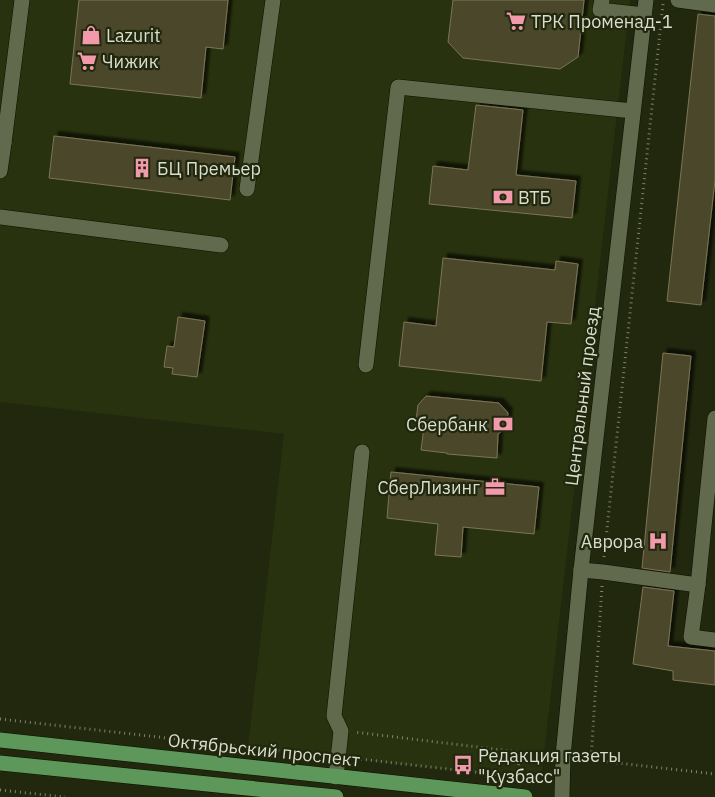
<svg xmlns="http://www.w3.org/2000/svg" width="715" height="797" viewBox="0 0 715 797" font-family="'IBM Plex Sans',sans-serif">
<defs>
<filter id="shadow"><feDropShadow dx="4.5" dy="-4.5" stdDeviation="1" flood-color="#0009"/></filter>
</defs>
<rect width="100%" height="100%" fill="#21280d"/>
<path fill="#28320e" d="M0,0H630L541,780L248,747L284,434L0,402Z"/>
<g fill="#4c4629" stroke="#7b7656" filter="url(#shadow)">
<path d="M79,0H228L223,49L206,47L201,98L70,84Z"/>
<path d="M453,0H584L578,57L560,69L463,58L448,42Z"/>
<path d="M698,14L715,16V180L701,305L667,301Z"/>
<path d="M476,105L523,110L516,175L576,181L572,218L429,204L433,166L468,170Z"/>
<path d="M54,136L235,157L230,200L49,178Z"/>
<path d="M443,258L555,270L556,261L578,264L571,324L547,322L541,381L399,366L404,322L436,326Z"/>
<path d="M178,317L205,321L197,377L172,374L173,368L164,367L167,346L174,347Z"/>
<path d="M663,353L691,356L670,572L642,568Z"/>
<path d="M426,396L499,403L508,413L506,428L498,434L497,458L447,454V453L421,450L424,428L416,420L418,405Z"/>
<path d="M391,472L539,487L534,534L463,527L461,557L435,555L438,524L387,518Z"/>
<path d="M643,587L674,591L668,646L715,651V685L673,680V671L633,664Z"/>
</g>
<g fill="none" stroke-linecap="round" stroke-linejoin="round">
<defs>
<g id="minor">
<path d="M602,0L600,10L644,15"/>
<path d="M678,0L715,5"/>
<path d="M0,142L4,143L0,171"/>
<path d="M4,143L22,0"/>
<path d="M247,189L273,0"/>
<path d="M0,217L221,245"/>
<path d="M366,365L398,87L633,111"/>
<path d="M581,570L603,572L698,585L691,637L715,640"/>
<path d="M698,585L715,418"/>
<path d="M336,777L341,731L334,716L362,452"/>
<path d="M562,797L563,756L581,570L646,0"/>
</g>
<g id="major">
<path d="M0,740L525,797"/>
<path d="M0,763L336,797"/>
</g>
</defs>
<use href="#minor" stroke="#0a1000" stroke-width="16"/>
<use href="#major" stroke="#0a1000" stroke-width="16"/>
<g stroke="#7d836d" stroke-width="3" stroke-dasharray="1 4" stroke-linecap="butt">
<path d="M604,557L663,4"/>
<path d="M602,586L591,760L715,774"/>
<path d="M0,719L325,756"/>
<path d="M351,758L518,777L519,752L354,732"/>
<path d="M0,790L65,797"/>
</g>
<use href="#minor" stroke="#616a4d" stroke-width="15"/>
<use href="#major" stroke="#5d985a" stroke-width="15"/>
</g>
<defs>
<symbol id="supermarket-bare" viewBox="-9 -9 18 18"><path d="M-6-5.5h2.5l.6 2H6L4.5 2H-2.5L-4.4-4H-6ZM-1.5 3.2a1.3 1.3 0 1 0 .1 0ZM3 3.2a1.3 1.3 0 1 0 .1 0Z" fill="#f29aac" stroke="#21280d" stroke-width="2.5" paint-order="stroke"/></symbol>
<symbol id="shop-bare" viewBox="-9 -9 18 18"><path d="M-5-2.5h2.3a2.7 3.5 0 0 1 5.4 0H5L5.5 6h-11ZM-1.5-2.5h3a1.5 2.3 0 0 0-3 0Z" fill="#f29aac" stroke="#21280d" stroke-width="2.5" paint-order="stroke"/></symbol>
<symbol id="building-bare" viewBox="-9 -9 18 18"><path d="M-4-6H4V6H1V3H-1V6H-4ZM-2.5-4.3h1.7v1.8h-1.7ZM.8-4.3h1.7v1.8H.8ZM-2.5-1h1.7V.8h-1.7ZM.8-1h1.7V.8H.8Z" fill="#f29aac" stroke="#21280d" stroke-width="2.5" paint-order="stroke"/></symbol>
<symbol id="bank-bare" viewBox="-9 -9 18 18"><path d="M-6-4H6V4H-6ZM0-2.3a2.3 2.3 0 1 0 0 4.6a2.3 2.3 0 1 0 0-4.6Z" fill="#f29aac" stroke="#21280d" stroke-width="2.5" paint-order="stroke"/></symbol>
<symbol id="office-bare" viewBox="-9 -9 18 18"><path d="M-6-3h4V-5.5h4V-3h4V5H-6ZM-1-4.5V-3h2v-1.5ZM-6 0V1H6V0Z" fill="#f29aac" stroke="#21280d" stroke-width="2.5" paint-order="stroke"/></symbol>
<symbol id="hospital-bare" viewBox="-9 -9 18 18"><path d="M-5-5h3v3.5h4V-5h3V5h-3V1.5h-4V5h-3Z" fill="#f29aac" stroke="#21280d" stroke-width="2.5" paint-order="stroke"/></symbol>
<symbol id="bus-bare" viewBox="-9 -9 18 18"><path d="M-5-6H5V4H4V6H2V4H-2V6H-4V4H-5ZM-3.5-4V0h7V-4ZM-3.5 1.2v1.5H-2V1.2ZM2 1.2v1.5H3.5V1.2Z" fill="#f29aac" stroke="#21280d" stroke-width="2.5" paint-order="stroke"/></symbol>
</defs>
<g fill-rule="evenodd">
<use href="#supermarket-bare" x="502" y="7" width="28" height="28"/>
<use href="#shop-bare" x="77" y="21" width="28" height="28"/>
<use href="#supermarket-bare" x="73" y="47" width="28" height="28"/>
<use href="#building-bare" x="128" y="154" width="28" height="28"/>
<use href="#bank-bare" x="489" y="183" width="28" height="28"/>
<use href="#bank-bare" x="489" y="410" width="28" height="28"/>
<use href="#office-bare" x="481" y="473" width="28" height="28"/>
<use href="#hospital-bare" x="644" y="527" width="28" height="28"/>
<use href="#bus-bare" x="449" y="751" width="28" height="28"/>
</g>
<g text-anchor="middle" dominant-baseline="central" stroke-width="4.5" stroke-linejoin="round" paint-order="stroke">
<g font-size="18" fill="#d9dece" stroke="#21280d" text-anchor="start">
<text x="531" y="21">ТРК Променад-1</text>
<text x="106" y="35">Lazurit</text>
<text x="102" y="61">Чижик</text>
<text x="157" y="168">БЦ Премьер</text>
<text x="518" y="197">ВТБ</text>
<text x="488" y="424" text-anchor="end">Сбербанк</text>
<text x="480" y="487" text-anchor="end">СберЛизинг</text>
<text x="643" y="541" text-anchor="end">Аврора</text>
<text x="478" y="755">Редакция газеты<tspan x="478" dy="21">"Кузбасс"</tspan></text>
</g>
<g font-size="18" fill="#d9dece" stroke="#21280d">
<text transform="translate(582 396) rotate(-83)">Центральный проезд</text>
<text transform="translate(264 750) rotate(6)">Октябрьский проспект</text>
</g>
</g>
</svg>
